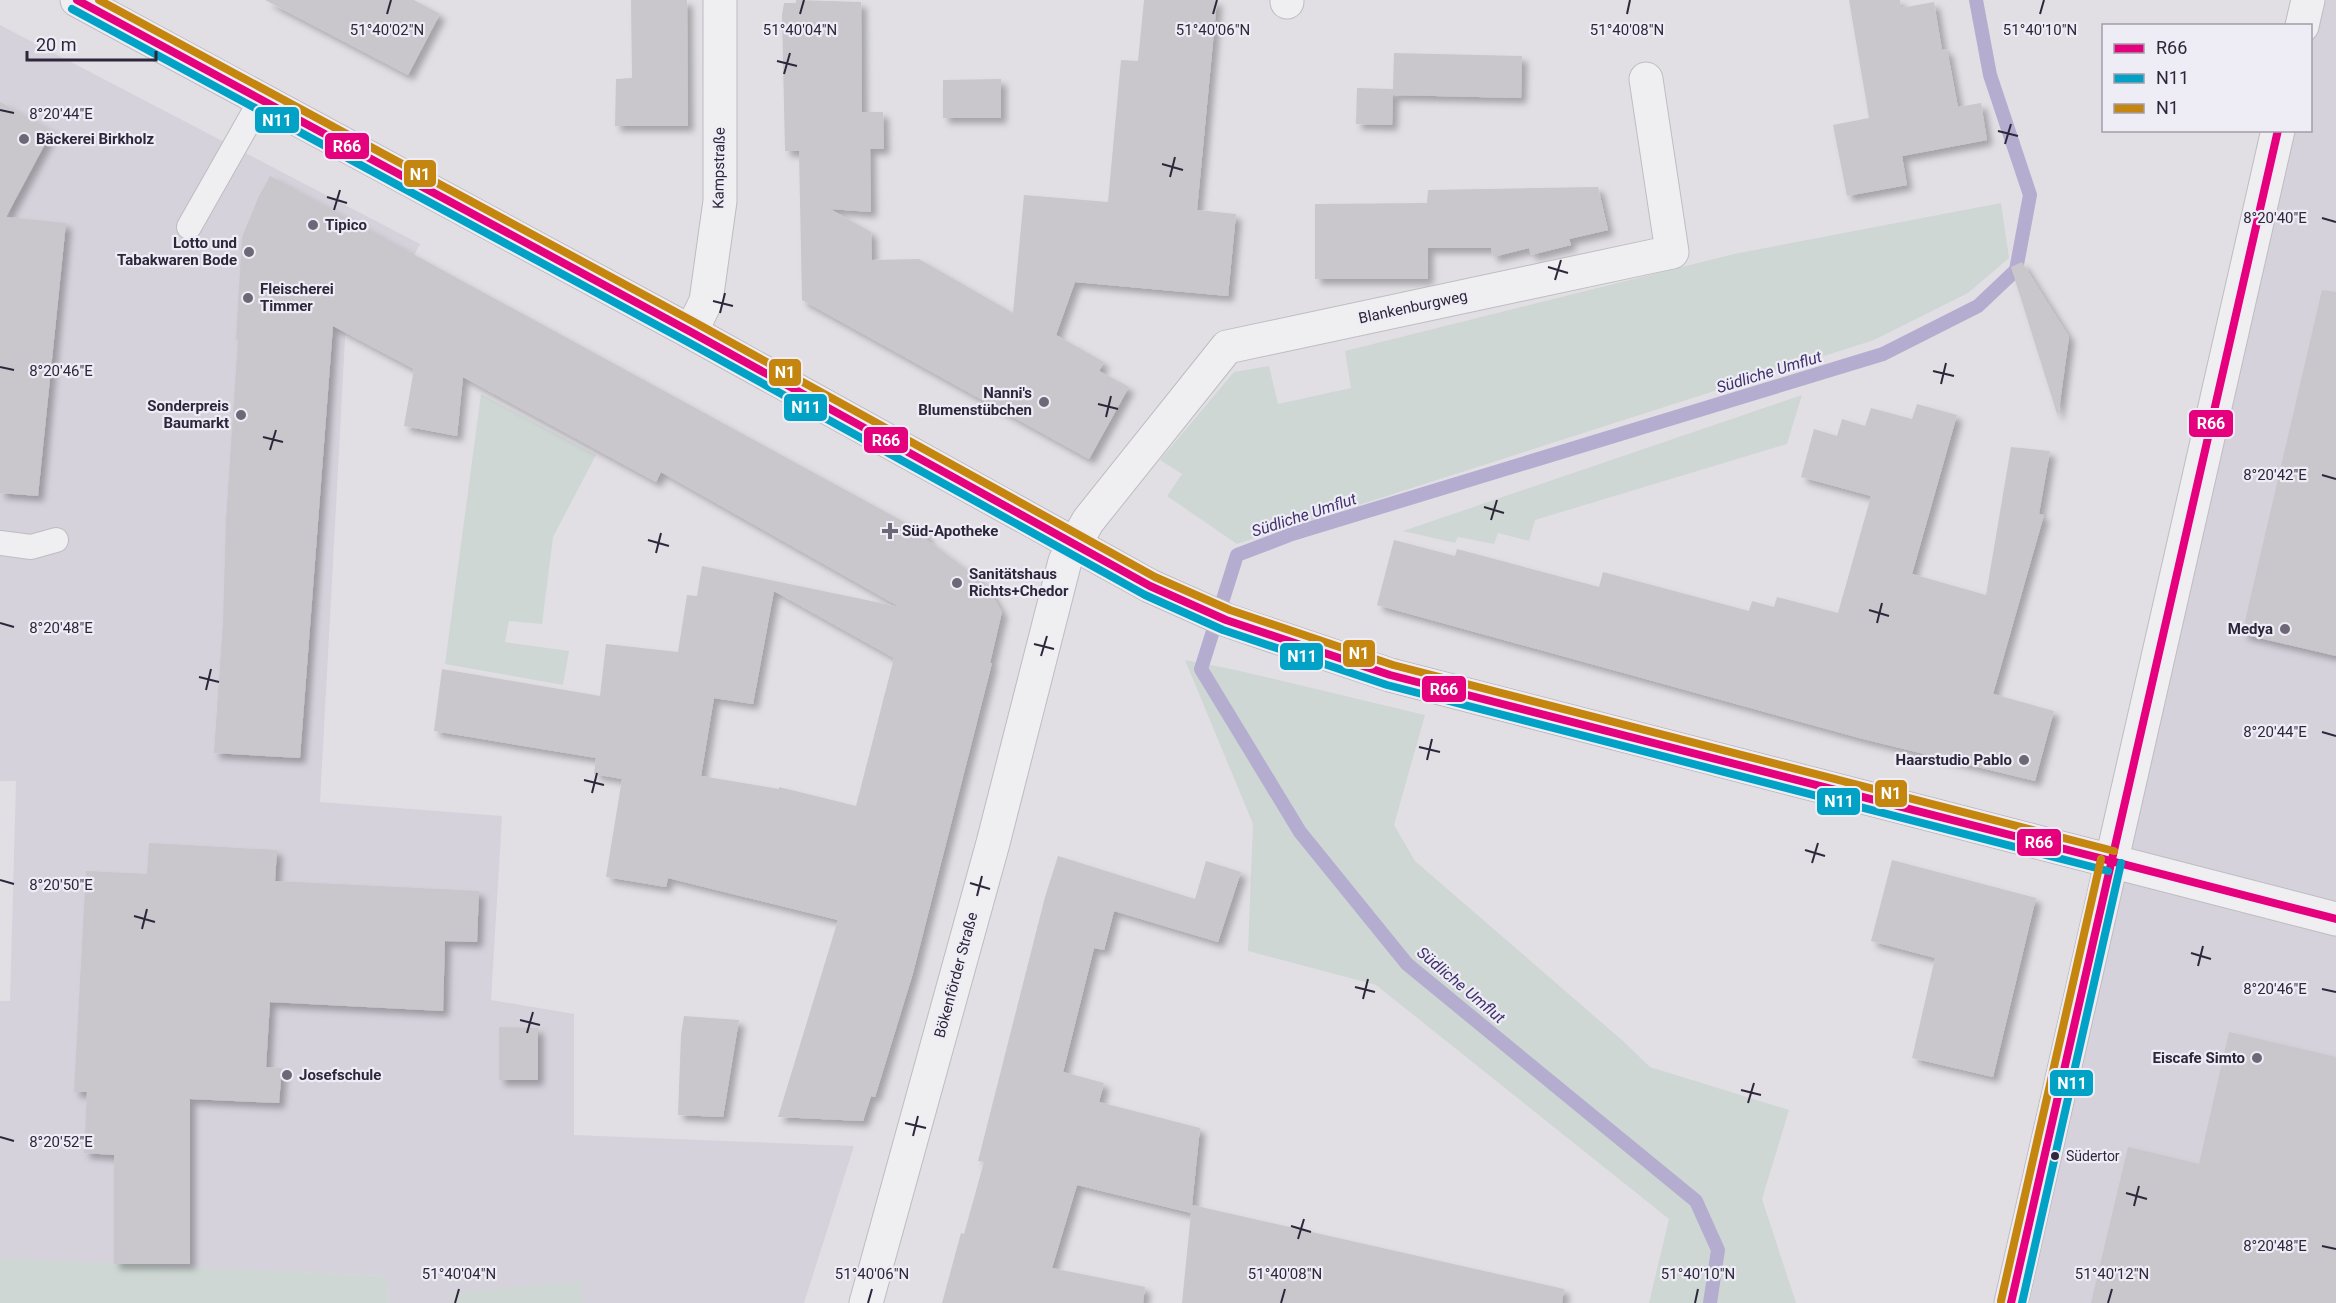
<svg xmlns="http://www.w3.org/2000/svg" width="2336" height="1303" viewBox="0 0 2336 1303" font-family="Roboto,sans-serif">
<defs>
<filter id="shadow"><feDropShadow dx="5.5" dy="5.5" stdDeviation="3" flood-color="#0004"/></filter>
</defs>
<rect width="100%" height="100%" fill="#e1dfe4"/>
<g fill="#d6d2dc">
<path d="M2308,0H2336V1303H2011L2278,131L2310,130V26Z"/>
<path d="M0,25L420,244L381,320L347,303L320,802L502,816L491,1000L574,1014V1135L854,1146L804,1303H389L386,1276L0,1259V1001H10L16,781H0Z"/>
</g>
<g fill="#ced7d4">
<path d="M2001,203L2009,258L1968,293L1874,340L1237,544L1167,496L1182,474L1160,460L1234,372L1269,366L1278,404L1351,388L1345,351L1734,254Z"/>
<path d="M481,394L596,455L553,537L542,624L509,621L505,642L569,651L563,685L445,664Z"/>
<path d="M1802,395L1787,444L1535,520L1529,541L1498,533L1494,544L1458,537L1455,543L1403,531Z"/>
<path d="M1185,660L1236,670L1425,715L1394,825L1415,861L1623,1041L1650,1067L1789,1110L1762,1199L1796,1303H1649L1669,1219L1376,985L1248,951L1253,824Z"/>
<path d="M0,1258L386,1276L389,1303H0Z"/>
<path d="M581,1281L583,1303H452L451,1293Z"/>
</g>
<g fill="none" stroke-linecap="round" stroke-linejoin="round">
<path stroke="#b4adcf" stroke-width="14" d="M1710,1303L1718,1250L1696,1201L1407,964L1300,832L1201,669L1237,555L1292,534L1883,354L1978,306L2016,270L2030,195L1990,75L1976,0"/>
</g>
<g fill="#c9c6cc" fill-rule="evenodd" filter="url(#shadow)">
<path d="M265,0H414L440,14L408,75Z"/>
<path d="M631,0H687L688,126H615L616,79L632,78Z"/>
<path d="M796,0L861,2L862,112H883L884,149H870L871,212L830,209L871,232L872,260L919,259L1013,313L1024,195L1108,202L1121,60L1138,61L1144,0H1217L1197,210L1236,214L1228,296L1075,282L1056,335L1104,362L1099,371L1129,387L1089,459L802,300L799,151H785L782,15L784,3H796Z"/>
<path d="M1849,0H1900L1901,8L1934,2L1942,50L1947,49L1958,107L1981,103L1987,140L1902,156L1907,185L1847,196L1833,125L1869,118Z"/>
<path d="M1394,53L1522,56L1521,98L1393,95L1392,125L1356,124L1357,88L1393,89Z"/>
<path d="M1001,79V118H943V80Z"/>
<path d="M0,102L52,131L6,217L66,223L38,496L0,493Z"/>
<path d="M270,176L928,535L926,539L985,583L1002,612L990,663H992L913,973L875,1097L871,1096L863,1121L778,1117L838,920L668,878L666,887L606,877L622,779L594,774L596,758L434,731L442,669L600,696L606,644L678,652L687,595L697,596L702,566L900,607L661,472L656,482L463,377L457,436L404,426L414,369L333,326L300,758L214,753L223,622L226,520L238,340L236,339L242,237L259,196ZM774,591L894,658L856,806L779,787V789L701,776L714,698L753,704Z"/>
<path d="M1598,187L1608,230L1569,239L1571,245L1531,255L1529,248L1493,257L1491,248H1428V279H1315V204L1427,203L1428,190Z"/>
<path d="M2022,262L2069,337L2058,417L2011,267Z"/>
<path d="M2322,290L2336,292V656L2242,634Z"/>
<path d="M1917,404L1957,415L1912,574L1986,595L2011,447L2050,451L2039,514L2044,515L1993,694L2054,711L2035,781L1863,739L1377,605L1394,540L1455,556L1457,549L1599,587L1603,572L1749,611L1752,601L1774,607L1777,597L1838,613L1871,496L1801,477L1814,429L1837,436L1842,419L1865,426L1871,408L1912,419Z"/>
<path d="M149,843L277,850L275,881L479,891L477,942L445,941L443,1011L270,1002L266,1067L282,1068L279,1103L190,1099V1264H114V1155L84,1153L87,1092H74L86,871L147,874Z"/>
<path d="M1058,856L1195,899L1206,861L1241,872L1218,942L1114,911L1104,950L1094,948L1063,1072L1104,1083L1099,1102L1200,1128L1192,1205L1564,1289L1562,1303H1182L1191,1213L1077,1185L1052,1268L1145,1287L1143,1303H942L961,1233L964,1234L984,1162L978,1161L1045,897Z"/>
<path d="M1892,860L2036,898L1993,1077L1912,1058L1935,958L1871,941Z"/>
<path d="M684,1016L739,1020L723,1117L678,1115L681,1035Z"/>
<path d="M499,1027L538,1028V1080H499Z"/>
<path d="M2229,1032L2336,1057V1303H2091L2128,1147L2199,1164Z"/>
</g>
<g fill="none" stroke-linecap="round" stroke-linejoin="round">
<defs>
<g id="service">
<path d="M189,227L261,100"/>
<path d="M0,543L31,547L56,540"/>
</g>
<path id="pedestrian" d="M2111,861L2336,919"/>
<g id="minor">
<path d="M1287,2V0"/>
<path d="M691,332L706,301L720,201V0"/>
<path d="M1075,544L1088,521L1227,347L1672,252L1646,79"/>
</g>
<g id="tertiary">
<path d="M77,0L691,332L1150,586L1226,620L1390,675L2111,861"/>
<path d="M2302,26L2308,0"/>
<path d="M866,1303L993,843L1065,561L1075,544"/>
<path d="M2011,1303L2278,130"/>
</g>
</defs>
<use href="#service" stroke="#bebcc1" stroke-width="26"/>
<use href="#pedestrian" stroke="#bebcc1" stroke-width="35"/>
<use href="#minor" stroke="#bebcc1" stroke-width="35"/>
<use href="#tertiary" stroke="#bebcc1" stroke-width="35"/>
<use href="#service" stroke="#efeef1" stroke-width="24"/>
<use href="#pedestrian" stroke="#efeef1" stroke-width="33"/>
<use href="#minor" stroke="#efeef1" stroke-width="33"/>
<use href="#tertiary" stroke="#efeef1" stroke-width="33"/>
<defs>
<g id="bus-1">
<path d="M77,0L691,332L1150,586L1226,620L1390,675L2336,919"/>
<path d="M2011,1303L2278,130"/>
</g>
<g id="bus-2">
<path d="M72,9L686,341L1145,595L1223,630L1387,685L2108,871"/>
<path d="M2022,1303L2121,863"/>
</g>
<g id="bus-3">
<path d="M99,0L696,323L1155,577L1230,610L1393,665L2114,851"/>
<path d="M2001,1301L2101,859"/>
</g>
</defs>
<use href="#bus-1" stroke="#eeecf4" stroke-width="12"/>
<use href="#bus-2" stroke="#eeecf4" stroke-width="12"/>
<use href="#bus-3" stroke="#eeecf4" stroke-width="12"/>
<use href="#bus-1" stroke="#e5007d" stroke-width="8"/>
<use href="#bus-2" stroke="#02a2c7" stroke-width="8"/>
<use href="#bus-3" stroke="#c5860f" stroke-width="8"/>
</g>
<path fill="none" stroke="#2e273c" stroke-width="2" d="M387,14L391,0M800,14L804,0M1213,14L1217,0M1627,14L1630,0M2040,14L2044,0M777,61L797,66M784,74L790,53M0,110L14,113M1998,131L2018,136M2005,144L2011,124M1162,164L1183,170M1170,177L1175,157M327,197L347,203M334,210L340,190M2322,218L2336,222M1548,267L1568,273M1555,280L1561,260M713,301L733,306M720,313L725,293M0,367L14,370M1933,371L1954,376M1941,384L1946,363M1098,404L1118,409M1106,417L1111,396M263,437L283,442M270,450L276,430M2322,475L2336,479M1484,507L1504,513M1491,520L1497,500M648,540L669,546M656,553L661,533M1869,610L1889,616M0,623L14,627M1877,623L1882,603M1034,644L1054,649M1041,656L1047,636M199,677L219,682M206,690L211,669M2322,732L2336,736M1419,747L1440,752M1427,760L1432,739M584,780L604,785M592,793L597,773M1805,850L1825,856M1812,863L1818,843M0,880L14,884M970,883L990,889M977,896L982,876M134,916L155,922M142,929L147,909M2191,953L2211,959M2198,966L2203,946M1355,987L1375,992M2322,989L2336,992M1363,999L1368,979M520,1020L540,1025M527,1033L533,1012M1741,1090L1761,1095M1748,1103L1754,1083M905,1123L926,1128M913,1136L918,1116M0,1137L14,1141M2126,1193L2147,1199M2134,1206L2139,1186M1291,1226L1311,1232M1298,1239L1304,1219M2322,1246L2336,1249M455,1303L459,1289M868,1303L872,1289M1281,1303L1285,1289M1695,1303L1698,1289M2108,1303L2112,1289"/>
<g fill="#6d6777" stroke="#eeecf4" stroke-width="2">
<circle cx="24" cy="139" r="6"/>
<circle cx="313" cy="225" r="6"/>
<circle cx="249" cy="252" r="6"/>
<circle cx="248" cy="298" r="6"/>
<circle cx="1044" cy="402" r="6"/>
<circle cx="241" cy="415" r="6"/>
<path d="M887 522h6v6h6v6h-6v6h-6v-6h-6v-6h6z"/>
<circle cx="957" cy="583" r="6"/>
<circle cx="2285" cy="629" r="6"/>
<circle cx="2024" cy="760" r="6"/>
<circle cx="2257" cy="1058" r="6"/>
<circle cx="287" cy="1075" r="6"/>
</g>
<circle fill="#2e273c" stroke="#eeecf4" stroke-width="2" cx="2055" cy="1156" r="5"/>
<g text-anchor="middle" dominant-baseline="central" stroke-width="4.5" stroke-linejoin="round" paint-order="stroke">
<g font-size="14" fill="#2e273c" stroke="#eeecf4" text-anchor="start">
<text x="2066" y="1156">Südertor</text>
</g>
<g font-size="15" font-weight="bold" fill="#2e273c" stroke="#eeecf4" text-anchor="start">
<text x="36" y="139">Bäckerei Birkholz</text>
<text x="325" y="225">Tipico</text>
<text x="237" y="243" text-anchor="end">Lotto und<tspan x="237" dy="17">Tabakwaren Bode</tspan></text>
<text x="260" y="289">Fleischerei<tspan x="260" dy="17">Timmer</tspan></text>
<text x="1032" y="393" text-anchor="end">Nanni's<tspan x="1032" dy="17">Blumenstübchen</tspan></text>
<text x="229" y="406" text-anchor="end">Sonderpreis<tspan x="229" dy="17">Baumarkt</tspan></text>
<text x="902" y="531">Süd-Apotheke</text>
<text x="969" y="574">Sanitätshaus<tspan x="969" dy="17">Richts+Chedor</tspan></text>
<text x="2273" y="629" text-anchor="end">Medya</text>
<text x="2012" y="760" text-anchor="end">Haarstudio Pablo</text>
<text x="2245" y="1058" text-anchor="end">Eiscafe Simto</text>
<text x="299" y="1075">Josefschule</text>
</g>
<g font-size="15" fill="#2e273c" stroke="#eeecf4">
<text transform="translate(719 168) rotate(-89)">Kampstraße</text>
<text transform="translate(1413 307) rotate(-12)">Blankenburgweg</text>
<text transform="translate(956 975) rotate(-75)">Bökenförder Straße</text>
</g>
<g font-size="16" font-style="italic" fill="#41326f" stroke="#eeecf4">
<text transform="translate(1769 372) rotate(-17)">Südliche Umflut</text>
<text transform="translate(1304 515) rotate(-18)">Südliche Umflut</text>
<text transform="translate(1461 985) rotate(40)">Südliche Umflut</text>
</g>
</g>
<g font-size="15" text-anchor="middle" fill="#2e273c" stroke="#eeecf4" stroke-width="4.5" stroke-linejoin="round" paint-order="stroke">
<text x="387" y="35">51°40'02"N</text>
<text x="800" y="35">51°40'04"N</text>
<text x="1213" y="35">51°40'06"N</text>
<text x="1627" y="35">51°40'08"N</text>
<text x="2040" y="35">51°40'10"N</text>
<text x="61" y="119">8°20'44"E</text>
<text x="2275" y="223">8°20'40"E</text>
<text x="61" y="376">8°20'46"E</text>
<text x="2275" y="480">8°20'42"E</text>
<text x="61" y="633">8°20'48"E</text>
<text x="2275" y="737">8°20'44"E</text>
<text x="61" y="890">8°20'50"E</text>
<text x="2275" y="994">8°20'46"E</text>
<text x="61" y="1147">8°20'52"E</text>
<text x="2275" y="1251">8°20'48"E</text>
<text x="459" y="1279">51°40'04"N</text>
<text x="872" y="1279">51°40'06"N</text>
<text x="1285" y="1279">51°40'08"N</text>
<text x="1698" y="1279">51°40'10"N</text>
<text x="2112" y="1279">51°40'12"N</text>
</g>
<g stroke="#eeecf4" stroke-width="2">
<rect x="254" y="106" width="46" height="28" rx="6" fill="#02a2c7"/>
<rect x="324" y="132" width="46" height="28" rx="6" fill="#e5007d"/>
<rect x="403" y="159" width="34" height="29" rx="6" fill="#c5860f"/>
<rect x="768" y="358" width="34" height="29" rx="6" fill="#c5860f"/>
<rect x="783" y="393" width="45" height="29" rx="6" fill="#02a2c7"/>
<rect x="2188" y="409" width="46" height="29" rx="6" fill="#e5007d"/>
<rect x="863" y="426" width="46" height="28" rx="6" fill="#e5007d"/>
<rect x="1342" y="639" width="34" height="29" rx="6" fill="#c5860f"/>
<rect x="1279" y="642" width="45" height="29" rx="6" fill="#02a2c7"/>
<rect x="1421" y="675" width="46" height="28" rx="6" fill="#e5007d"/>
<rect x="1874" y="779" width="34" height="29" rx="6" fill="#c5860f"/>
<rect x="1816" y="787" width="45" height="29" rx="6" fill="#02a2c7"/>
<rect x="2016" y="828" width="46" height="29" rx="6" fill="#e5007d"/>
<rect x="2049" y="1069" width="45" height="28" rx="6" fill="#02a2c7"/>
</g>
<g font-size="16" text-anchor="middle" font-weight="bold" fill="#fff">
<text x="277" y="126">N11</text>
<text x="347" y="152">R66</text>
<text x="420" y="180">N1</text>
<text x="785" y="378">N1</text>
<text x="806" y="413">N11</text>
<text x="2211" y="429">R66</text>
<text x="886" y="446">R66</text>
<text x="1359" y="659">N1</text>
<text x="1302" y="662">N11</text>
<text x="1444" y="695">R66</text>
<text x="1891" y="799">N1</text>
<text x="1839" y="807">N11</text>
<text x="2039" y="848">R66</text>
<text x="2072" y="1089">N11</text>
</g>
<rect x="2102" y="24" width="210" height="108" fill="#eeecf4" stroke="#a19daa" stroke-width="1.5"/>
<rect x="2114" y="44" width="30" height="9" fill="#e5007d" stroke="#a19daa" stroke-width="1.5"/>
<text x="2156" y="54" font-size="18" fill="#2e273c">R66</text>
<rect x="2114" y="74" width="30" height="9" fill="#02a2c7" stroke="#a19daa" stroke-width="1.5"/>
<text x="2156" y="84" font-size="18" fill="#2e273c">N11</text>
<rect x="2114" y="104" width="30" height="9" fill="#c5860f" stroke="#a19daa" stroke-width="1.5"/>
<text x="2156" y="114" font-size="18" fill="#2e273c">N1</text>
<path d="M27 51v9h129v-9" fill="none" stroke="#2e273c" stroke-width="3"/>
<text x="36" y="51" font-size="18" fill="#2e273c" stroke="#eeecf4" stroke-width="4.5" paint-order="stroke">20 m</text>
</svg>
